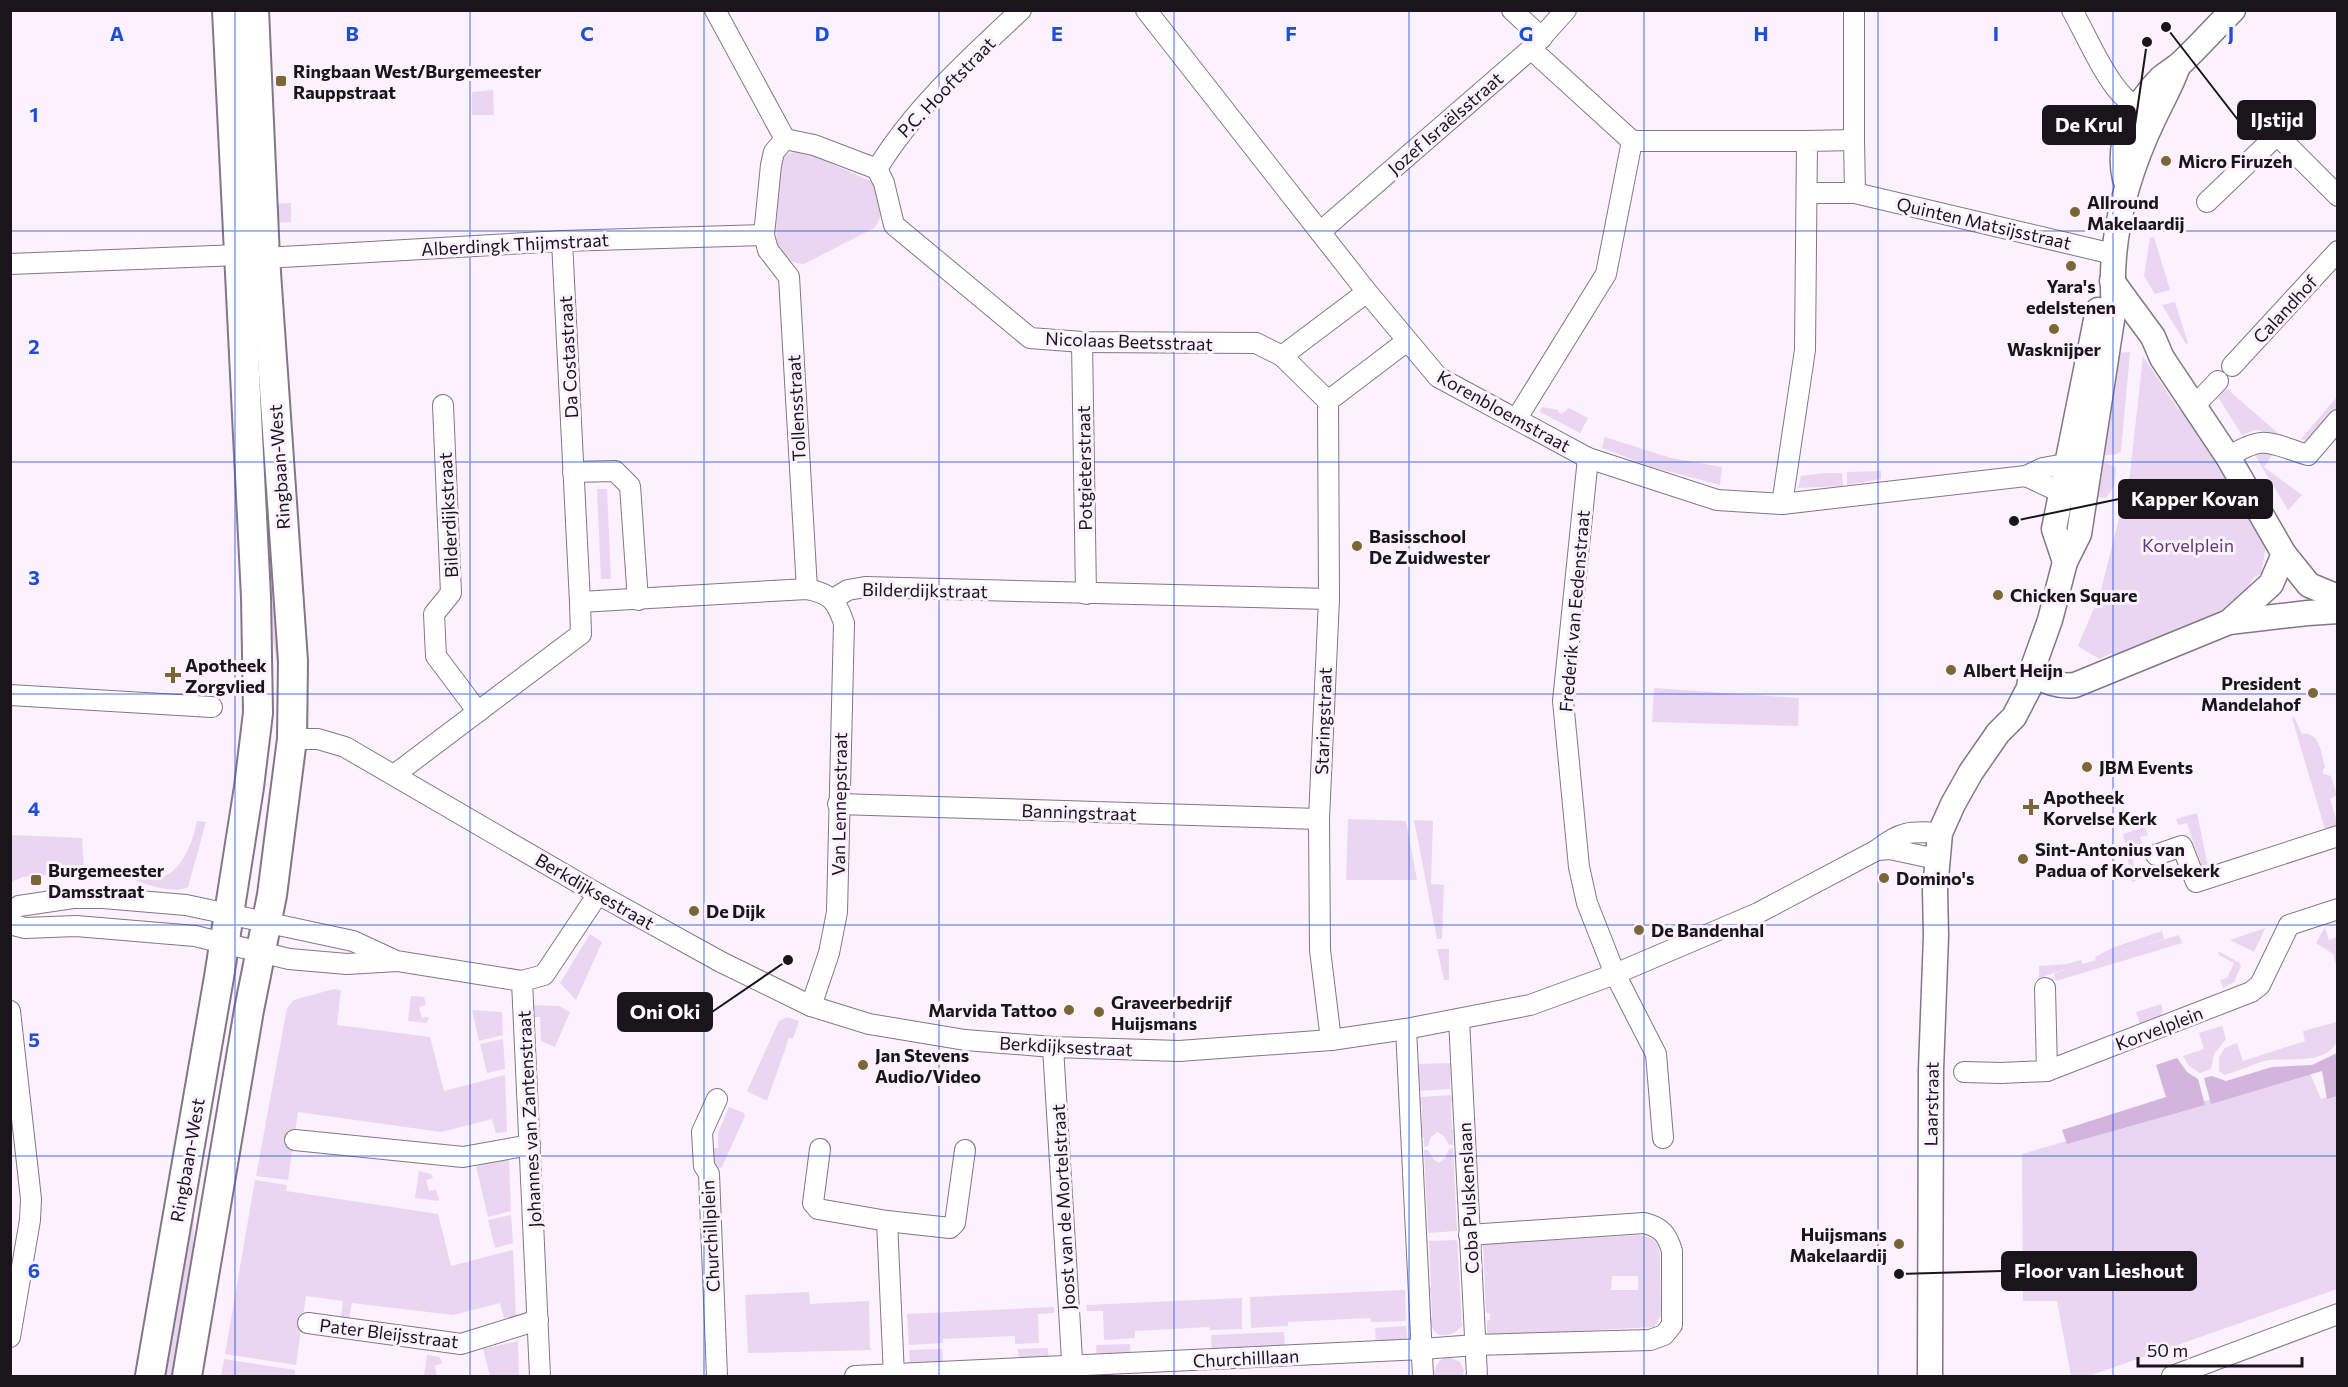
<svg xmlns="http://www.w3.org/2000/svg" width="2348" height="1387" viewBox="0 0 2348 1387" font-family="Commissioner,sans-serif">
<rect width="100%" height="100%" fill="#fcf1ff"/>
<g fill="#ead6f1" fill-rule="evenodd">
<path d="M493,90L494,115H472V92Z"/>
<path d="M801,150L870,181C881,193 886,216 874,228L804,264C793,264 782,258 778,248C774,237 778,163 785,155Z"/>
<path d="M291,203V222L274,223L275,204Z"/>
<path d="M2154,237L2170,290L2155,294L2144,276L2150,238Z"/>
<path d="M255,246L283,720L271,827L266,826L277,743L278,671L266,593Z"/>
<path d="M2175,302L2188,343L2186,344L2162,305Z"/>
<path d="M2130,352L2121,451L2117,454L2098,456L2117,353Z"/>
<path d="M2143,356L2178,409L2201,426L2266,546L2261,574L2254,577L2250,584L2254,587L2227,611L2117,663L2112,653L2099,659L2078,646L2100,594L2130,474Z"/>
<path d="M2226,388L2272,428L2279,434L2256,430L2242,435L2218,397Z"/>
<path d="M2337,397V408L2308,441L2301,439Z"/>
<path d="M1542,407L1559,410L1558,412L1562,414L1569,408L1588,418L1580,433L1540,412Z"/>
<path d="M1605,437L1671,458L1722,467L1720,485L1652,467L1602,448Z"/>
<path d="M2271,452L2272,455L2264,467L2302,495L2288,510L2254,454Z"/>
<path d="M2106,463L2112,465L2116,469L2114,487L2106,498L2091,496L2097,464Z"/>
<path d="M1881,471V479L1847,485V472Z"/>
<path d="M1824,473H1842L1843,486L1798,488L1801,476Z"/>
<path d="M597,489H607L611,579H601Z"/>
<path d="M1654,688L1799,698L1798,726L1652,722Z"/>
<path d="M2294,717L2302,734C2320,732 2321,753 2325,767L2323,770V774L2331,776L2337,795L2330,799L2337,822V833L2327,836L2292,718Z"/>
<path d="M2197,813L2208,866L2252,852V859L2203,870L2187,823L2178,825L2176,819Z"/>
<path d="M1348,819L1406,821L1417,880H1346Z"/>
<path d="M1414,820L1433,821L1431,884L1444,885L1442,939H1437Z"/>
<path d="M197,821L206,822L188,887C173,894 150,885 136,881V876C142,877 149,879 155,879C181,876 193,842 197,821Z"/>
<path d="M2145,827L2148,835L2140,837L2145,851L2131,855L2136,870L2150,866L2152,875L2132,882L2123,834Z"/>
<path d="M11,835L82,838L84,871L23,877L11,882Z"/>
<path d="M2325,927L2329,940L2337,937V968L2333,954L2316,943Z"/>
<path d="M2265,928L2254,952L2230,940Z"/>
<path d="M2162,931L2164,939L2121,952L2179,935L2182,943L2056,981L2054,974L2069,968L2039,978V966L2067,964L2081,960L2083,964L2096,960L2095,957L2112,948Z"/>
<path d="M590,934L602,942L576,1000L560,983Z"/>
<path d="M1437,949H1449V980H1444Z"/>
<path d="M2218,951L2240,963L2241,966L2234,982L2223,988L2220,980L2227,978L2234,963L2219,955Z"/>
<path d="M334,989L341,990L337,1025L430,1037L444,1091L505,1075L507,1132L496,1133L492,1119L441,1132L298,1112L288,1180L256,1176L287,1008L294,1000Z"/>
<path d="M411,996L424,997L426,1005L419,1007L422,1018L429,1017L427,1023L408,1021Z"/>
<path d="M2161,1004L2163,1011L2153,1026L2142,1030L2136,1012Z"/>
<path d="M533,1005L559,1006L570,1012L555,1047L541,1041L540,1017H533Z"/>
<path d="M472,1010L502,1012L503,1035L479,1041Z"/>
<path d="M787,1017L799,1021L793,1039L789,1038L767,1101L747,1091L779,1021Z"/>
<path d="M2337,1022C2338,1027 2339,1035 2337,1040C2330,1065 2287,1058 2269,1060C2255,1063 2239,1071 2225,1075L2219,1071V1057L2225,1048L2237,1043L2243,1061L2305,1041L2303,1031Z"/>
<path d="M2222,1026L2226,1039L2214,1054L2211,1069L2200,1073L2189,1066L2183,1056L2204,1049L2199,1033Z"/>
<path d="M503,1039L505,1069L487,1073L480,1044Z"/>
<path d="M1451,1063L1450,1089L1420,1091L1418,1064Z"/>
<path d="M2309,1071L2321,1099L2337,1093V1289L2089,1376H2071L2057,1301H2023L2022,1154Z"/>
<path d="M1450,1095L1453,1098L1451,1103L1452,1129H1454L1453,1145H1449L1444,1136L1437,1132L1431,1137L1428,1146L1424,1147V1137H1422V1105H1420L1421,1097Z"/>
<path d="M729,1107L744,1113L745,1116L722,1167L717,1169L713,1167L712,1148H718V1133Z"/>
<path d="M1453,1148L1457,1231L1428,1233L1424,1150H1428L1433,1159L1439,1163L1445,1158L1449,1149Z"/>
<path d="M509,1158L511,1211L488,1217L476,1166Z"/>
<path d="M419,1171L431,1174L433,1178L426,1180L429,1191L436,1190L439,1201L415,1198Z"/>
<path d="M255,1180L287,1185L286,1191L438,1214L451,1266L513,1250L516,1316L504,1318L500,1303L453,1315L352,1303L349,1319L341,1317L343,1301L306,1296L296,1365L225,1354Z"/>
<path d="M190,1210L194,1211L193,1263L176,1376H162Z"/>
<path d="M511,1215L513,1243L495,1248L488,1220Z"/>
<path d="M1640,1235L1653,1239L1658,1246L1660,1254L1661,1315L1654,1327L1487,1336V1321L1490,1320V1313H1486L1483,1244ZM1612,1276H1638V1290H1611Z"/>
<path d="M1457,1240L1462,1326C1450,1339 1432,1340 1430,1319L1432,1318L1431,1294H1429V1287H1431L1429,1241Z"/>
<path d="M1405,1290L1406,1321L1371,1322L1370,1318L1288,1322V1326L1251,1328L1250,1297Z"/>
<path d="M809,1292L810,1304L869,1301L870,1348L872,1350L748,1353L745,1295Z"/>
<path d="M1242,1298V1329L1210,1330L1209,1327L1135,1331V1338L1104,1340L1103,1311H1087L1086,1305Z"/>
<path d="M1054,1307V1313L1038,1314L1039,1343L1015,1344V1336L943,1339V1343L909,1345L907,1314Z"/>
<path d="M1406,1326L1407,1341L1376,1345L1375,1328Z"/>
<path d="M1284,1332L1285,1350L1212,1353L1211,1335Z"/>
<path d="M518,1341L519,1376H490L483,1349Z"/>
<path d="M1130,1344L1131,1357L1097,1358L1096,1345Z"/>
<path d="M1048,1348L1049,1361L1019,1362L1018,1349Z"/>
<path d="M942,1349L943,1366L910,1364L909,1350Z"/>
<path d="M427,1355L440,1357L442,1363L435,1366L437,1376H424Z"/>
<path d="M1449,1357L1460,1362L1464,1370L1463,1376H1433C1435,1368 1437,1359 1449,1357Z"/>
<path d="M224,1359L295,1370V1375L301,1376H221Z"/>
</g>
<g fill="#d3b4dd">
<path d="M2337,1053V1096L2327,1099L2322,1071L2211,1104L2204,1078L2212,1076L2226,1081L2272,1067L2312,1065Z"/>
<path d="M2177,1058L2187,1072L2198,1079L2205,1105L2067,1144L2062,1130L2166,1097L2156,1065Z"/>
</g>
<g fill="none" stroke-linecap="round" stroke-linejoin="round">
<defs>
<g id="minor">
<path d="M715,10L785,139"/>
<path d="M1146,10L1367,292L1438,377L1588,458L1717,500L1782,504L2026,476L2043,468L2081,461"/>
<path d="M1512,10L1542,38"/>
<path d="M1854,10V140"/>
<path d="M2072,10C2086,35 2104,77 2123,96C2130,104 2141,108 2151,113"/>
<path d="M1531,49L1632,141H1807"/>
<path d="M877,169L884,183L894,225L1030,338L1082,342L1256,343L1282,356L1367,292"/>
<path d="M877,169C914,108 969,59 1021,10"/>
<path d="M1855,193L2113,254"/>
<path d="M2207,202L2277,135L2338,196"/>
<path d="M1320,232L1531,49L1566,10"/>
<path d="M562,241L580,602"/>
<path d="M265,258L562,241L764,235"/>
<path d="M10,264L239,255"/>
<path d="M1082,342L1086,594"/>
<path d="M1282,356L1328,401L1329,599L1319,819L1320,950L1331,1040"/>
<path d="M2232,366L2338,251"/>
<path d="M1328,401L1407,341"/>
<path d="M443,405L451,593L434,614L436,656L478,712"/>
<path d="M2195,405L2218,381"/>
<path d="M1517,418L1606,274L1632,141"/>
<path d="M2228,457C2265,434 2268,443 2308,455L2338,420"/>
<path d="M1588,458L1563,701L1579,867L1587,903L1615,974L1656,1054L1663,1138"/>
<path d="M573,472L615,471L630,486L638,600"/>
<path d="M2026,476L2062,493L2073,496"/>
<path d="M1782,504L1805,350L1807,141L1854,140L1855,193H1808"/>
<path d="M807,589L789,277L768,250L764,235L771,165L774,152L785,139L814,145L877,169"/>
<path d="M833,599L848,590L865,587L1329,599"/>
<path d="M10,695L212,707"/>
<path d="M292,739H318L345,747L598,894L721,962L811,1006L869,1024L965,1040L1053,1047L1179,1051L1331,1040L1406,1029L1530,1005L1615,974L1758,913L1877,850C1900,831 1911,831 1940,833"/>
<path d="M394,775L581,634L580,602L807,589C831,594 836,600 844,623L837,912L829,953L811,1006"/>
<path d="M838,804L1319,819"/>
<path d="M1877,850L1890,849L1936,859"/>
<path d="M2156,855L2182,846L2196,882L2338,836"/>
<path d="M10,912L19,906L73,898H103L186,905L353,941L392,959"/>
<path d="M10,924L25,928L76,926L195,936L289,959L347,964L397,961L522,981L544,975L598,894"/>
<path d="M522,981L540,1376"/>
<path d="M2045,988L2047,1071"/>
<path d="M10,1011L31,1199L30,1220L10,1337"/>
<path d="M1459,1019L1477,1376"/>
<path d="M1406,1029L1423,1376"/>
<path d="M1053,1047L1073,1376"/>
<path d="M1964,1072L2001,1073L2047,1071L2251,992L2260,985L2289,925L2338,909"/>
<path d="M295,1140L463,1157L530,1145"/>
<path d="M820,1149L813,1203L818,1209L887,1221L950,1228L955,1223L965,1150"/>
<path d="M887,1221L894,1376"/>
<path d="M308,1323L461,1344L538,1320"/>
<path d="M717,1376L709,1174L704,1166L702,1132L717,1099"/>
<path d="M855,1376L1422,1349L1476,1345L1650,1340L1664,1335L1672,1325V1251C1667,1234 1661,1227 1644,1223L1469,1235"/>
<path d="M2172,1376L2338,1314"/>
</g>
<g id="tertiary">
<path d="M2125,179C2116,141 2135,104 2161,78C2167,73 2174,69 2180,64C2198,47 2215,28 2233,10"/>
<path d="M2112,281L2153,337L2162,358L2228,457L2284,554L2309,585L2338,597"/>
<path d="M2065,562L2054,529L2098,310"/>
<path d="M2229,622L2271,584L2284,554"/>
<path d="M2031,673C2046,682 2058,687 2075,685L2229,622L2308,613L2338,611"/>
<path d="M1930,1376L1931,1070L1936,936L1935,890L1940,833L1953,804L1971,772L1998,733L2014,717L2029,688L2031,673L2050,620L2065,562L2079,534L2114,307C2108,240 2126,176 2155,116C2163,99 2172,84 2178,66"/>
</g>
<g id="secondary">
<path d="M150,1376L219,977L249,787L258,713L256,597L227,10"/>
<path d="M187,1376L249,1010L272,895L292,739L293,661L265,258L254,10"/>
</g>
</defs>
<use href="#minor" stroke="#827786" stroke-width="22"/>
<use href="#tertiary" stroke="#827786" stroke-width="27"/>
<use href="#secondary" stroke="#827786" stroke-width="32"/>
<use href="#minor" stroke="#fff" stroke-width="20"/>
<use href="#tertiary" stroke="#fff" stroke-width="24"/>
<use href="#secondary" stroke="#fff" stroke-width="28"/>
</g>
<path fill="none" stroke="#1d4ed8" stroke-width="1.5" stroke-opacity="0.55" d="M235,10V1376M470,10V1376M704,10V1376M939,10V1376M1174,10V1376M1409,10V1376M1644,10V1376M1878,10V1376M2113,10V1376M10,231H2338M10,462H2338M10,694H2338M10,925H2338M10,1156H2338"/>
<g fill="#7b6635" stroke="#fcf1ff" stroke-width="2">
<rect x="275" y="75" width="12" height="12" rx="3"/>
<circle cx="2166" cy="161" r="6"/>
<circle cx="2075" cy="212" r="6"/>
<circle cx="2071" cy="266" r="6"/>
<circle cx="2054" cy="329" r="6"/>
<circle cx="1357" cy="546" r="6"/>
<circle cx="1998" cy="595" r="6"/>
<circle cx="1951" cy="670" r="6"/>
<path d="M170 666h6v6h6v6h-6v6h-6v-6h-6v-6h6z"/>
<circle cx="2313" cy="693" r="6"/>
<circle cx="2087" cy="767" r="6"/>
<path d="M2028 798h6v6h6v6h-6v6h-6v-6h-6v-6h6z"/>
<circle cx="2023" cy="859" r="6"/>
<circle cx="1884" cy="878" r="6"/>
<rect x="30" y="874" width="12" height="12" rx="3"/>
<circle cx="694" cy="911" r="6"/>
<circle cx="1639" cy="930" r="6"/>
<circle cx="1069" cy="1010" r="6"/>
<circle cx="1099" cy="1012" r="6"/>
<circle cx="863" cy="1065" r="6"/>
<circle cx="1899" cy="1244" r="6"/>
</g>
<g text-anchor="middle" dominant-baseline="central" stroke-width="6" stroke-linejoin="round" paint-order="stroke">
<g font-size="18" font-weight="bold" fill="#19151a" stroke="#fcf1ff" text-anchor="start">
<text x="293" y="71">Ringbaan West/Burgemeester<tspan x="293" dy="21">Rauppstraat</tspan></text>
<text x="2178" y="161">Micro Firuzeh</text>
<text x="2087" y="202">Allround<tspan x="2087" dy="21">Makelaardij</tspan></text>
<text x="2071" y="286" text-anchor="middle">Yara's<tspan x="2071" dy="21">edelstenen</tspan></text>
<text x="2054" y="349" text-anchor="middle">Wasknijper</text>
<text x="1369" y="536">Basisschool<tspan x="1369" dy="21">De Zuidwester</tspan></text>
<text x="2010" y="595">Chicken Square</text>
<text x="185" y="665">Apotheek<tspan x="185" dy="21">Zorgvlied</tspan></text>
<text x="1963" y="670">Albert Heijn</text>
<text x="2301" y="683" text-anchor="end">President<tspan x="2301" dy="21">Mandelahof</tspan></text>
<text x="2099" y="767">JBM Events</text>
<text x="2043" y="797">Apotheek<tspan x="2043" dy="21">Korvelse Kerk</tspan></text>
<text x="2035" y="849">Sint-Antonius van<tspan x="2035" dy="21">Padua of Korvelsekerk</tspan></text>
<text x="48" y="870">Burgemeester<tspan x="48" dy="21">Damsstraat</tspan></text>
<text x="1896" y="878">Domino's</text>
<text x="706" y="911">De Dijk</text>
<text x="1651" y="930">De Bandenhal</text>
<text x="1111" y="1002">Graveerbedrijf<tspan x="1111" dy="21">Huijsmans</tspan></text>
<text x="1057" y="1010" text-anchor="end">Marvida Tattoo</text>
<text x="875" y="1055">Jan Stevens<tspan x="875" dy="21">Audio/Video</tspan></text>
<text x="1887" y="1234" text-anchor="end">Huijsmans<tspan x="1887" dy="21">Makelaardij</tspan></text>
</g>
<g font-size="18" fill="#19151a" stroke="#fcf1ff">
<text transform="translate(946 87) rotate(-46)">P.C. Hooftstraat</text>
<text transform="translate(1445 123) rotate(-41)">Jozef Israëlsstraat</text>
<text transform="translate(1984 223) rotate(13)">Quinten Matsijsstraat</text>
<text transform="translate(515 244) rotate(-3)">Alberdingk Thijmstraat</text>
<text transform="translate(2285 309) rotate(-47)">Calandhof</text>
<text transform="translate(1129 341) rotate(2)">Nicolaas Beetsstraat</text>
<text transform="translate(568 357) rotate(-93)">Da Costastraat</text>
<text transform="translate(796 408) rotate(-93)">Tollensstraat</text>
<text transform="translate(1504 411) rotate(29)">Korenbloemstraat</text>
<text transform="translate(279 467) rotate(-94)">Ringbaan-West</text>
<text transform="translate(1084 468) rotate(-91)">Potgieterstraat</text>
<text transform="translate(448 515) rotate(-93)">Bilderdijkstraat</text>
<text transform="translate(925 590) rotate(1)">Bilderdijkstraat</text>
<text transform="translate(1574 611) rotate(-85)">Frederik van Eedenstraat</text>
<text transform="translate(1323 721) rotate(-88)">Staringstraat</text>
<text transform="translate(839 804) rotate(-89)">Van Lennepstraat</text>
<text transform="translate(1079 812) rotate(2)">Banningstraat</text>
<text transform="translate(595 891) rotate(30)">Berkdijksestraat</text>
<text transform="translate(2159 1028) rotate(-21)">Korvelplein</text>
<text transform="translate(1066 1046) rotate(3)">Berkdijksestraat</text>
<text transform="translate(1931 1104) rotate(-89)">Laarstraat</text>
<text transform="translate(529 1119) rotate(-93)">Johannes van Zantenstraat</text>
<text transform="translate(187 1160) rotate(-80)">Ringbaan-West</text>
<text transform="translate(1468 1198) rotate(-93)">Coba Pulskenslaan</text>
<text transform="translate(1063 1207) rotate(-93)">Joost van de Mortelstraat</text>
<text transform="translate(710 1236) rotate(-93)">Churchillplein</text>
<text transform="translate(389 1333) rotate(7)">Pater Bleijsstraat</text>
<text transform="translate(1246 1358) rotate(-3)">Churchilllaan</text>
</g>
<g font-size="18" fill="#613a6e" stroke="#fcf1ff">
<text x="2188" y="545">Korvelplein</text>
</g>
</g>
<g font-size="20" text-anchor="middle" font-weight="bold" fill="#1d4ed8" stroke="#fcf1ff" stroke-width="6" stroke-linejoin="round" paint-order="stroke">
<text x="117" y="41">A</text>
<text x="352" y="41">B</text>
<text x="587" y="41">C</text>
<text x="822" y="41">D</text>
<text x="1057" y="41">E</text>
<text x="1291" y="41">F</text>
<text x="1526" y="41">G</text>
<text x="1761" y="41">H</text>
<text x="1996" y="41">I</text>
<text x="2231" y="41">J</text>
<text x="34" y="122">1</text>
<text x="34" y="354">2</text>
<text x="34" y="585">3</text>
<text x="34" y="816">4</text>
<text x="34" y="1047">5</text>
<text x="34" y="1278">6</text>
</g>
<path fill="none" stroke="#19151a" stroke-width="2" d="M2166 27L2238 120M2147 42L2135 125M2014 521L2119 499M788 960L712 1012M1899 1274L2002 1271"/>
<g fill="#19151a" stroke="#fcf1ff" stroke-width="2">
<circle cx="2166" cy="27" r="6"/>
<circle cx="2147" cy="42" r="6"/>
<circle cx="2014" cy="521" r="6"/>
<circle cx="788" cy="960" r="6"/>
<circle cx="1899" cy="1274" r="6"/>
</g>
<g fill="#19151a" stroke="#19151a" stroke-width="2">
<rect x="2238" y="101" width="77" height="38" rx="6"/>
<rect x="2043" y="106" width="92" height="38" rx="6"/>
<rect x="2119" y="480" width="153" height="38" rx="6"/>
<rect x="618" y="993" width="94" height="38" rx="6"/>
<rect x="2002" y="1252" width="194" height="38" rx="6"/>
</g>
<g font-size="20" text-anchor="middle" font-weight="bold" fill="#fff">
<text x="2277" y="127">IJstijd</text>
<text x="2089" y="132">De Krul</text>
<text x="2195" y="506">Kapper Kovan</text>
<text x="665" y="1019">Oni Oki</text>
<text x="2099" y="1278">Floor van Lieshout</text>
</g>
<rect width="2348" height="1387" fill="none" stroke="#19151a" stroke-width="24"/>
<path d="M2138 1357v9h164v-9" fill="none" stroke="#19151a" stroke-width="3"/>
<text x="2147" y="1357" font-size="18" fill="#19151a" stroke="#fcf1ff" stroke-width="4.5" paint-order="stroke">50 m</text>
</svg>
